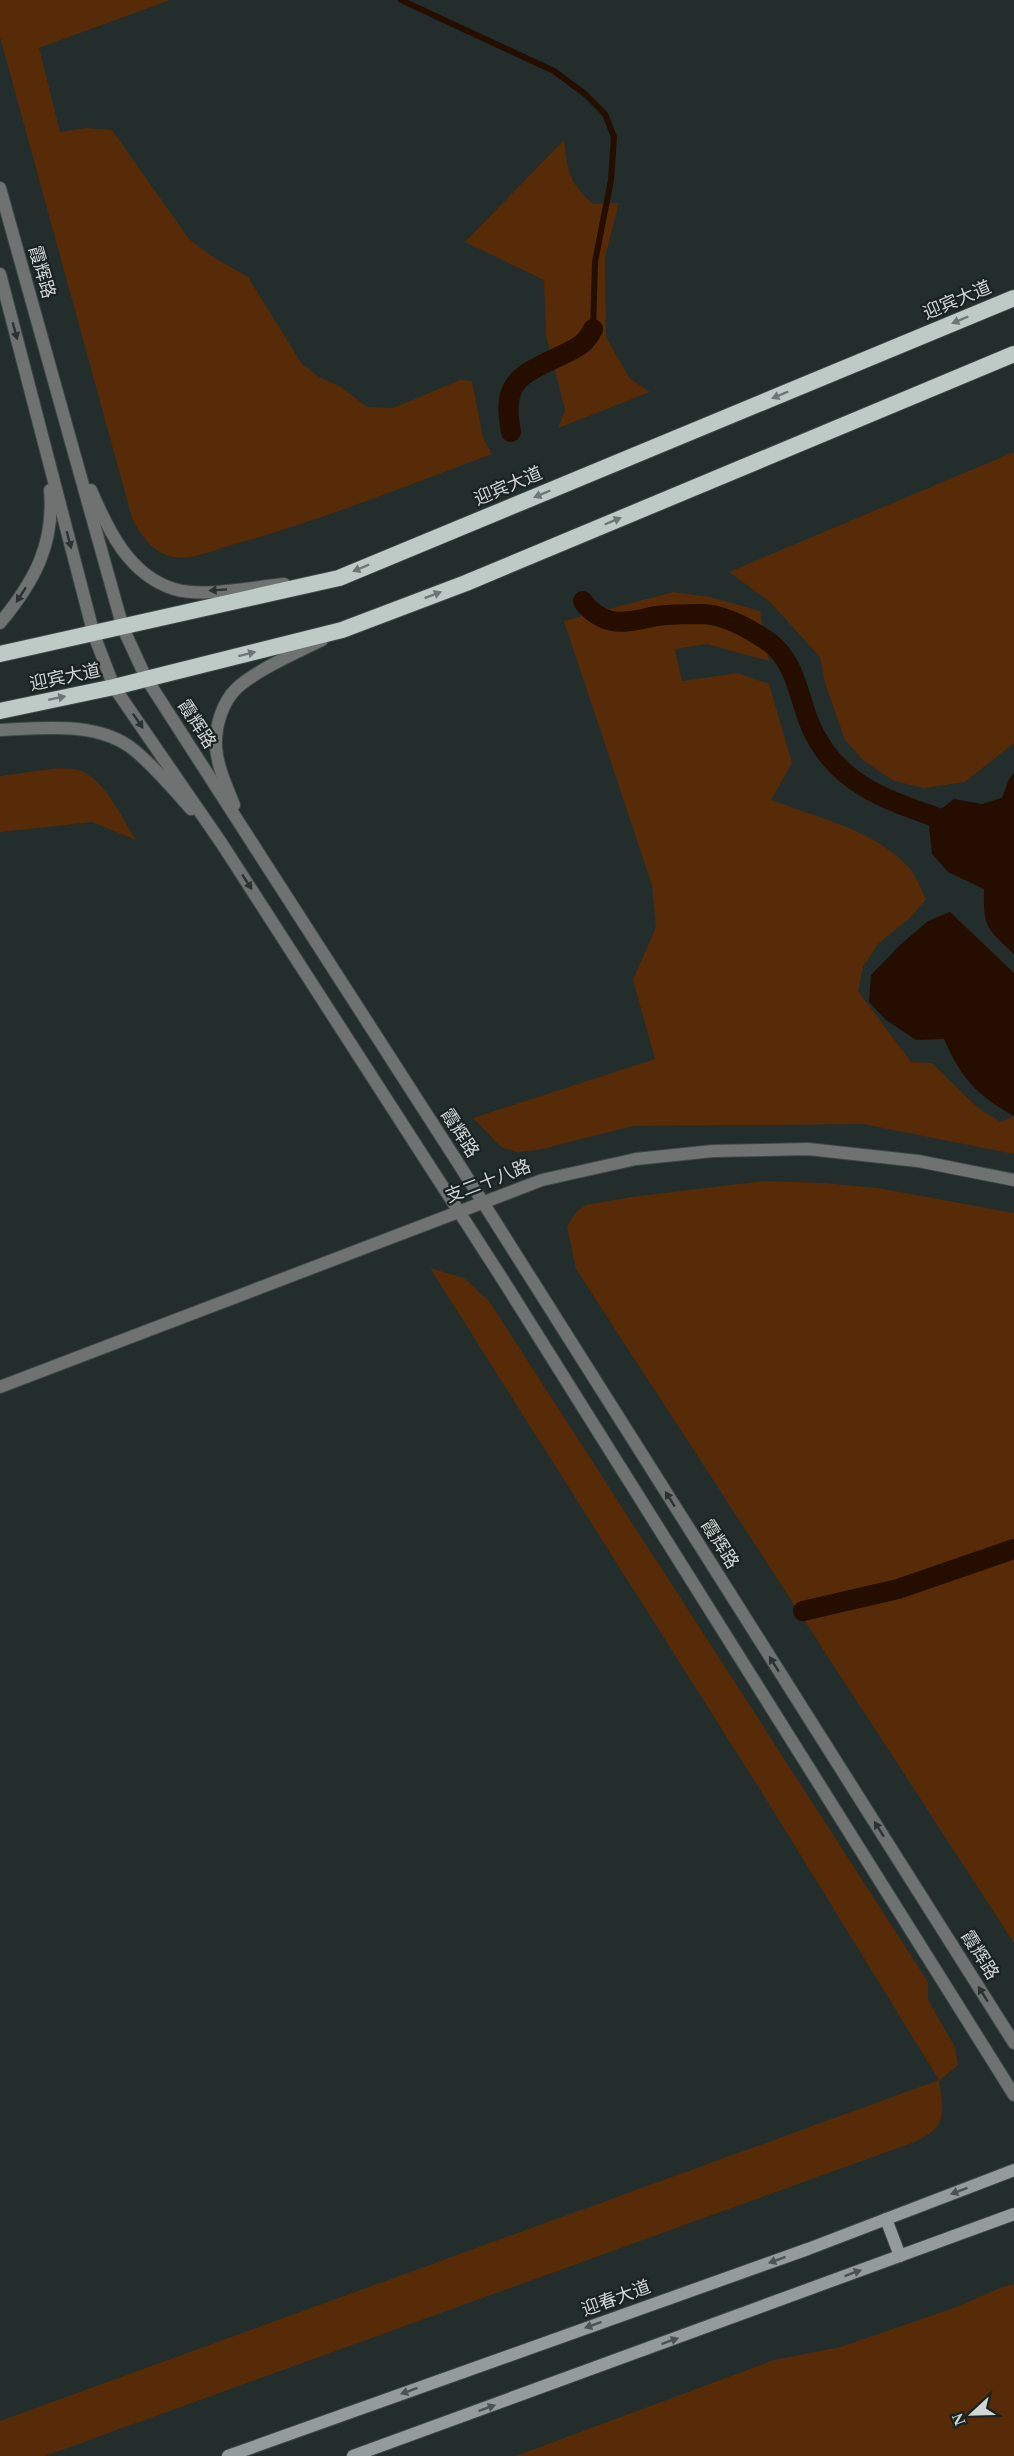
<svg xmlns="http://www.w3.org/2000/svg" width="1014" height="2456" viewBox="0 0 1014 2456" font-family="'Times New Roman','Noto Sans SC',serif">
<rect width="100%" height="100%" fill="#232d2b"/>
<g fill="#572b07">
<path d="M0,0H170L39,48L60,132L86,128L112,130L189,239L213,257L248,277L302,364L319,377L341,387L367,407L393,408L460,380L472,381L483,438L492,454C405,486 317,522 228,546C212,551 190,560 174,557C154,554 140,535 132,518L0,37Z"/>
<path d="M564,140C568,173 568,181 593,204L619,203L605,257L606,337L630,379L650,392L558,428L565,410L546,335L544,280L465,242Z"/>
<path d="M1014,452V743L965,782L924,788L894,781L864,761L845,740L825,683L820,657L770,602L729,572Z"/>
<path d="M673,592L710,597L760,611L769,661L707,644L675,649L682,681L738,673L769,684L792,763L771,800C818,818 877,830 911,870C917,878 921,890 926,899L912,916L878,944L863,967L858,991L911,1062L932,1063L978,1108L1001,1122L1014,1116V1154L863,1124L633,1126L538,1150L517,1152L501,1147L473,1118L655,1059L633,980L656,927L652,885L564,621Z"/>
<path d="M59,768C65,769 72,768 78,770C103,776 123,820 136,840L92,822L0,832V776Z"/>
<path d="M764,1181L823,1183L878,1188L1014,1213V1943L576,1269L567,1227L576,1212L586,1205L631,1197Z"/>
<path d="M430,1268L464,1278L489,1301L928,1982V2000L955,2047L958,2065L939,2081C945,2118 946,2129 909,2144L45,2456H0V2421L939,2080L771,1807Z"/>
<path d="M1014,2284V2456H516L774,2360L840,2347L957,2307L1002,2287Z"/>
</g>
<g fill="#250d00">
<path d="M1014,773V954C987,928 983,929 984,889L948,872L932,854L929,826L932,816L954,799L982,804L1002,798L1009,779Z"/>
<path d="M950,912L1014,973V1116C975,1094 962,1079 944,1039L916,1040L886,1020L869,1002L871,975L900,945L928,921Z"/>
</g>
<g fill="none" stroke-linecap="round" stroke-linejoin="round">
<path stroke="#250d00" stroke-width="6" d="M401,0L554,71L585,94L605,114L614,137L611,180L595,262L593,329"/>
<g stroke="#250d00" stroke-width="20">
<path d="M511,432C501,381 520,375 562,355C577,348 586,344 593,329"/>
<path d="M583,601C588,610 601,619 612,621C626,624 644,618 657,616C672,614 688,614 703,614C726,615 750,629 769,642C795,661 798,694 809,722C835,788 894,802 955,824"/>
<path d="M803,1611L898,1589L1014,1549"/>
</g>
<defs>
<g id="tertiary">
<path d="M0,188L123,628L146,678L460,1166L1014,2043"/>
<path d="M0,274L94,635L114,687L222,844L503,1280L1014,2095"/>
<path d="M91,490C108,530 129,575 174,589C204,598 253,587 284,584"/>
<path d="M0,623C34,582 55,544 50,490"/>
<path d="M0,730C42,728 99,721 134,750C155,767 173,789 191,809"/>
<path d="M234,805C227,787 217,766 216,747C215,727 222,702 237,688C255,671 299,651 322,640"/>
<path d="M0,1387L542,1180L636,1159L713,1151L808,1149L918,1161L1014,1180"/>
</g>
<g id="secondary">
<path d="M886,2219L900,2256"/>
<path d="M228,2456L808,2249L1014,2170"/>
<path d="M353,2456L1014,2214"/>
</g>
<g id="trunk">
<path d="M0,654L339,578L1014,298"/>
<path d="M0,711L114,687L342,630L466,583L1014,354"/>
</g>
</defs>
<use href="#tertiary" stroke="#3f4846" stroke-width="14"/>
<use href="#secondary" stroke="#3f4846" stroke-width="14"/>
<use href="#trunk" stroke="#3f4846" stroke-width="18"/>
<use href="#tertiary" stroke="#6e7372" stroke-width="12"/>
<use href="#secondary" stroke="#939c9a" stroke-width="12"/>
<use href="#trunk" stroke="#becac6" stroke-width="16"/>
</g>
<defs><path id="oneway-solid" d="M-6-.8H1V-3.2L6.5 0L1 3.2V.8H-6Z" transform="scale(1.5)"/></defs>
<g fill="#6c7674">
<use href="#oneway-solid" transform="translate(960 320) rotate(157)"/>
<use href="#oneway-solid" transform="translate(780 395) rotate(157)"/>
<use href="#oneway-solid" transform="translate(542 494) rotate(157)"/>
<use href="#oneway-solid" transform="translate(613 521) rotate(-23)"/>
<use href="#oneway-solid" transform="translate(361 568) rotate(157)"/>
<use href="#oneway-solid" transform="translate(433 595) rotate(-21)"/>
<use href="#oneway-solid" transform="translate(247 654) rotate(-14)"/>
<use href="#oneway-solid" transform="translate(57 698) rotate(-12)"/>
</g>
<g fill="#2b3331">
<use href="#oneway-solid" transform="translate(15 331) rotate(75)"/>
<use href="#oneway-solid" transform="translate(69 540) rotate(75)"/>
<use href="#oneway-solid" transform="translate(218 590) rotate(176)"/>
<use href="#oneway-solid" transform="translate(21 595) rotate(123)"/>
<use href="#oneway-solid" transform="translate(138 721) rotate(55)"/>
<use href="#oneway-solid" transform="translate(247 882) rotate(57)"/>
<use href="#oneway-solid" transform="translate(670 1499) rotate(-122)"/>
<use href="#oneway-solid" transform="translate(774 1664) rotate(-122)"/>
<use href="#oneway-solid" transform="translate(879 1829) rotate(-122)"/>
<use href="#oneway-solid" transform="translate(983 1994) rotate(-122)"/>
</g>
<g fill="#4a5351">
<use href="#oneway-solid" transform="translate(959 2191) rotate(159)"/>
<use href="#oneway-solid" transform="translate(777 2260) rotate(160)"/>
<use href="#oneway-solid" transform="translate(853 2273) rotate(-20)"/>
<use href="#oneway-solid" transform="translate(593 2325) rotate(160)"/>
<use href="#oneway-solid" transform="translate(670 2341) rotate(-20)"/>
<use href="#oneway-solid" transform="translate(409 2391) rotate(160)"/>
<use href="#oneway-solid" transform="translate(487 2408) rotate(-20)"/>
</g>
<g text-anchor="middle" dominant-baseline="central" stroke-width="4.5" stroke-linejoin="round" paint-order="stroke">
<g font-size="18" fill="#d0d6d4" stroke="#1a2321">
<text transform="translate(42 272) rotate(74)">霞辉路</text>
<text transform="translate(957 300) rotate(-23)">迎宾大道</text>
<text transform="translate(508 486) rotate(-23)">迎宾大道</text>
<text transform="translate(65 677) rotate(-12)">迎宾大道</text>
<text transform="translate(197 724) rotate(57)">霞辉路</text>
<text transform="translate(460 1133) rotate(57)">霞辉路</text>
<text transform="translate(488 1181) rotate(-21)">支二十八路</text>
<text transform="translate(720 1544) rotate(58)">霞辉路</text>
<text transform="translate(980 1955) rotate(58)">霞辉路</text>
<text transform="translate(616 2298) rotate(-20)">迎春大道</text>
</g>
</g>
<g transform="translate(972 2414) rotate(248)" stroke="#1a2321" stroke-width="4.5" paint-order="stroke">
<path d="M0-4.5L10 22L0 15L-10 22Z" fill="#d0d6d4"/>
<text y="-9" font-size="16" font-weight="bold" text-anchor="middle" fill="#d0d6d4">N</text>
</g>
</svg>
